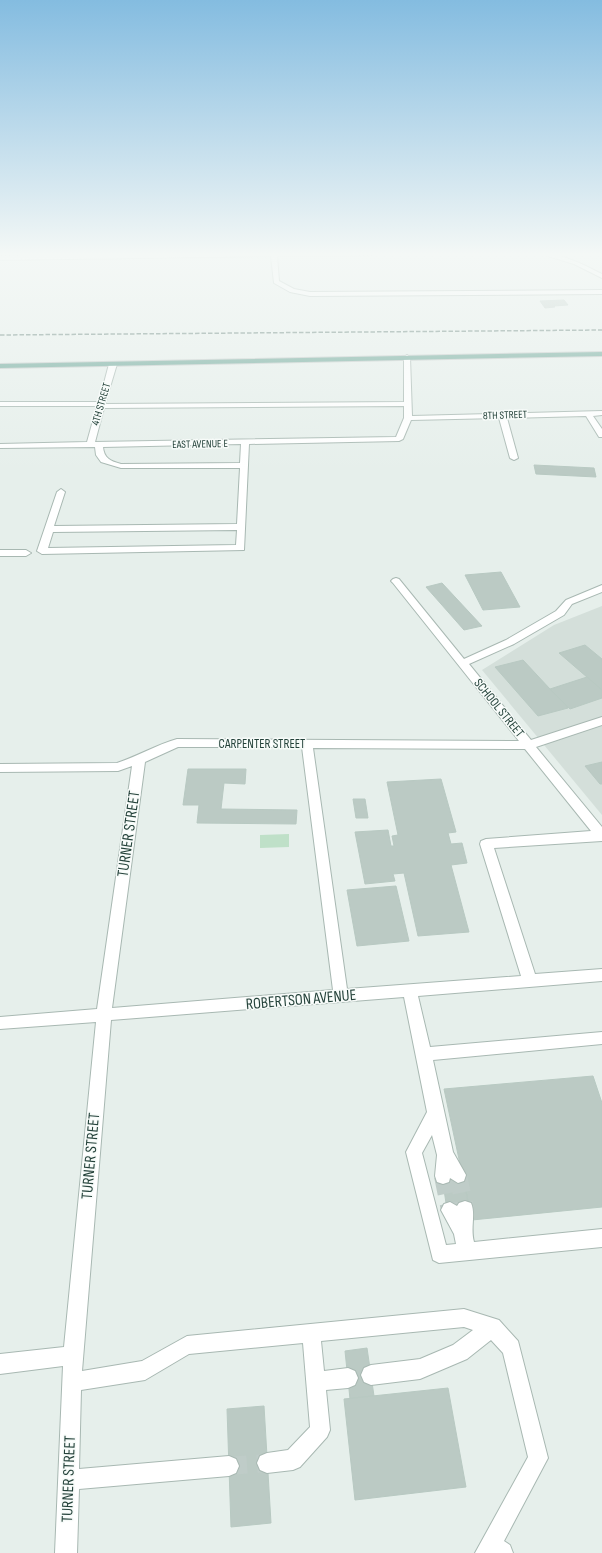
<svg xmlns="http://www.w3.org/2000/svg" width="602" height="1553" viewBox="0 0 602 1553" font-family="'Sofia Sans Condensed',sans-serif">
<rect width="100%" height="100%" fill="#e6efeb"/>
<path fill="#d4dfda" d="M602,606V815L482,670L554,625Z"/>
<path fill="#bfe0c8" d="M289,834V847L260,848V835Z"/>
<g fill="#bbcac4" stroke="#b8c9c2">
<path d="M564,300L568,305L554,306L555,307L545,308L540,301Z"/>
<path d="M534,465L594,468L596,477L536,474Z"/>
<path d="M501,572L520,607L483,610L465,575Z"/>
<path d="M442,583L482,626L464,630L426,587Z"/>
<path d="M585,645L602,659V690L559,653Z"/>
<path d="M523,660L550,689L568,708L538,716L495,667Z"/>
<path d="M587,677L602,690V698L570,709L550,689Z"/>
<path d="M602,762V784H600L585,766Z"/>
<path d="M188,769H246L245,784L224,783L221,809L297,810L296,824L197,823L199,805H183Z"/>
<path d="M441,779L456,832L448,833L451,844L462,843L467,863L451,865L469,932L418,936L404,873L393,874L395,881L365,884L355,832L388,830L391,846H394L392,836L398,835L387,782Z"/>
<path d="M353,799H365L368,818H356Z"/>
<path d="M396,886L409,941L357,946L347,890Z"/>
<path d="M593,1076L602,1103V1207L472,1220L444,1089Z"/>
<path d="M463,1175L469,1208L447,1210L442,1176Z"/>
<path d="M367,1348L374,1396L350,1399L345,1351Z"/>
<path d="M448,1388L466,1487L355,1500L344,1399Z"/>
<path d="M264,1406L271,1523L231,1527L227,1409Z"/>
</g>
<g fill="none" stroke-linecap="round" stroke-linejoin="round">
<g stroke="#bfccc8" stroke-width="18" stroke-dasharray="18 10" stroke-linecap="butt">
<path d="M458,1175L465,1209"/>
<path d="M443,1176L450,1210"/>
<path d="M229,1466L267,1463"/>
</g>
<defs>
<g id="minor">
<path d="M236,253H377L374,255L277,256L279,281L294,289L310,292L602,290V294L310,296L290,292L274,283L271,256L0,260V256Z"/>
<path d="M538,253C561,253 582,264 602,274V278L574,264Z"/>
<path d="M407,355L410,357L412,416L602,411V415L593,416L602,429V437H599L586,416L507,418L518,458L514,460L510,458L499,418L411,420L403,439L399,441L249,444L244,550L42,554L37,551L57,492L61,489L65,492L54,526L237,524L240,468H121L101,462L96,455L95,447L0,448V444L87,442L97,406H0V402H99L109,364L113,362L117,364L105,404L404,402V357ZM404,406V418L396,437L95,442L104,408ZM241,444L240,463L121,464C110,461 104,458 103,447ZM237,530L236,545L48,548L53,532Z"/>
<path d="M0,550H26L31,553L26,556H0Z"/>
<path d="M396,578L399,579L464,659L506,640L556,611L566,600L602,585V592L572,604L564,615L514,644L469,664L531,740L602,717V725L536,747L602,827V841L494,848L535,974L602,969V981L418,996L430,1047L602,1032V1044L433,1060L453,1152L466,1175L464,1181L458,1183L450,1178L449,1182L443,1184L437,1182L435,1176L437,1155L432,1135L422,1153L446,1245L456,1244L454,1234L441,1210L444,1204L450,1202L457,1206L459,1203L465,1201L471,1203C476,1214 470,1228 474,1242L602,1229V1247L439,1263L433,1260L406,1152L427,1112L404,997L111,1020L82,1371L142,1361L187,1336L464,1309L499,1320L518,1341L548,1458L504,1541L510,1545L513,1553H475L528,1457L503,1353L491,1340L467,1359L420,1379L371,1385L364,1382L361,1375L364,1368L371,1365L420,1359L453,1345L473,1330L464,1327L321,1341L324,1371L348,1368L355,1371L358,1378L355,1385L348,1388L326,1390L330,1430L327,1437L300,1467L293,1470L267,1473L260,1470L257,1463L260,1456L267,1453L288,1450L310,1427L303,1343L189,1354L145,1380L81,1390L79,1469L229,1456L236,1459L239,1466L236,1473L229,1476L79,1489L77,1553H55L63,1366L0,1374V1354L64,1347L96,1022L0,1029V1017L97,1009L132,766L118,771L0,772V764L117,763C138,756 156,745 177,739L519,741L393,583L391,581L393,579ZM178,747H302L333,990L112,1008L145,762ZM313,748L525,749L591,831L486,839L481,841L480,844L521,976L347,989Z"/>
</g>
<path id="major" d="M602,352V356L0,368V364Z"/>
</defs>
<use href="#minor" stroke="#a8b8b2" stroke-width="2"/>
<use href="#major" stroke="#c2cac8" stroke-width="2"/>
<use href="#minor" fill="#fff" fill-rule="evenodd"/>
<use href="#major" fill="#6aa596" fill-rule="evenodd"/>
<path stroke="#5f7d75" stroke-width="1.5" stroke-dasharray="4.5 2" stroke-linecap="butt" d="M0,335L602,330"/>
</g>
<linearGradient id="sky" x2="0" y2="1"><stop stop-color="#84bce0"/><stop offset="0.54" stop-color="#f4f8f6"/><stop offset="1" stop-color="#f4f8f6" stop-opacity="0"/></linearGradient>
<rect width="602" height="471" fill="url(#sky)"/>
<g text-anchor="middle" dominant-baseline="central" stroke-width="3" stroke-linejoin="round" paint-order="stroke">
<g font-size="11" fill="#24423a" stroke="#f7fbf9">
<text transform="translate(101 404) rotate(-74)">4TH STREET</text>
<text transform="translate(505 415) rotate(-2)">8TH STREET</text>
<text transform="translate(200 444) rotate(-1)">EAST AVENUE E</text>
</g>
<g font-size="13" fill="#24423a" stroke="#f7fbf9">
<text transform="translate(499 708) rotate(51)">SCHOOL STREET</text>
<text x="262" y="744">CARPENTER STREET</text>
</g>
<g font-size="16" fill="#24423a" stroke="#f7fbf9">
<text transform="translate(129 834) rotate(-82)">TURNER STREET</text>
<text transform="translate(301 1000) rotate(-5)">ROBERTSON AVENUE</text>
<text transform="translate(91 1156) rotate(-85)">TURNER STREET</text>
<text transform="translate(69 1479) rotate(-88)">TURNER STREET</text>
</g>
</g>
</svg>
